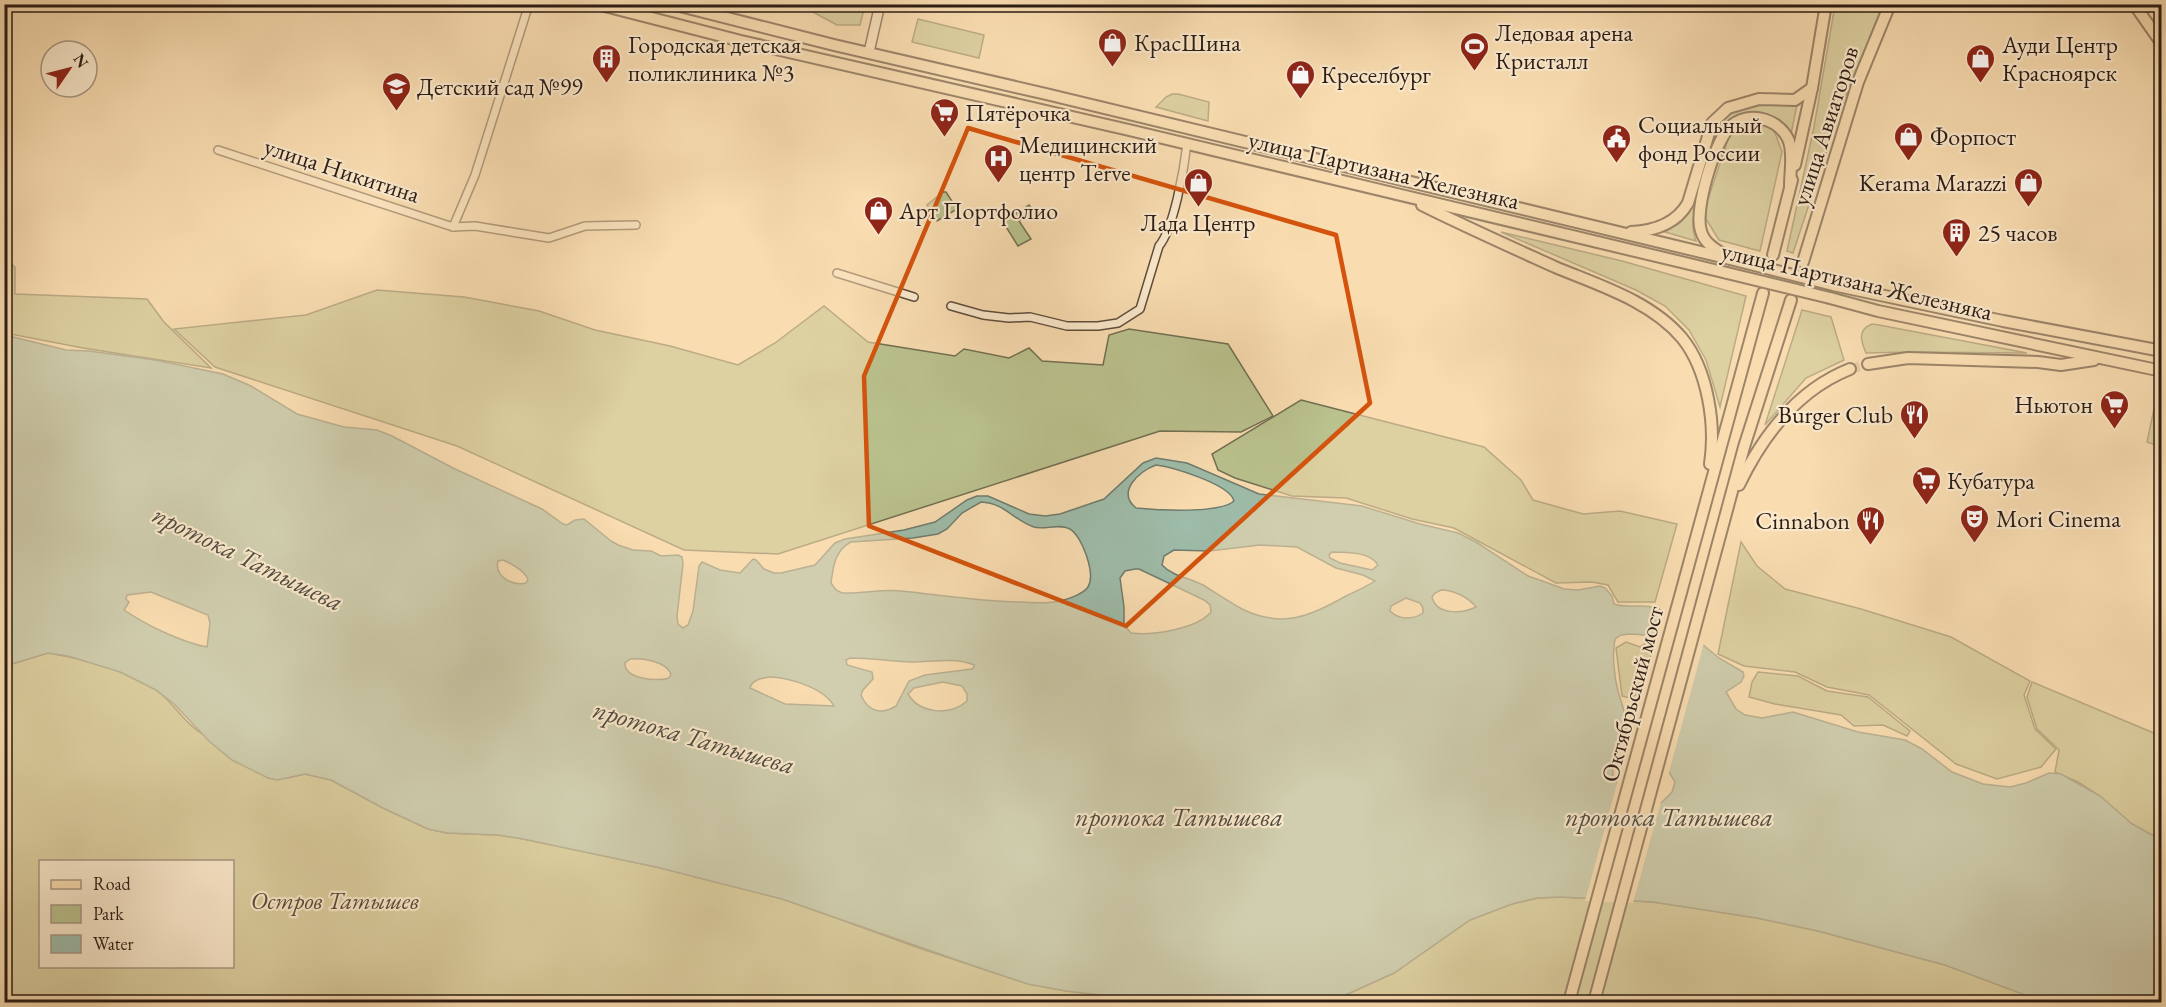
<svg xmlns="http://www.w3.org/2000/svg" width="2166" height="1007" viewBox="0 0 2166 1007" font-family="'EB Garamond',serif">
<rect width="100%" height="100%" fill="#f9ddb1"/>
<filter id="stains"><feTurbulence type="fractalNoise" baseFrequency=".00333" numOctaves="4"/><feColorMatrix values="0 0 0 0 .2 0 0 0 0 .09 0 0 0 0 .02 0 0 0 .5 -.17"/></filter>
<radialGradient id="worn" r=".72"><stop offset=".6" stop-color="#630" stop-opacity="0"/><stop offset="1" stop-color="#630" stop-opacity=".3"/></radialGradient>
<g fill="#bac28e" stroke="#726f52" stroke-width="1.5" fill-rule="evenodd">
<path d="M800,5H865L860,25H837Z"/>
<path d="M1835,5H1883L1840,110L1793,253L1787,251L1814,127Z"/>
<path d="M918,19L984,35L979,58L912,42Z"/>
<path d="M1172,94H1178L1209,102L1208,121L1156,107L1166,97Z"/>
<path d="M1763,103L1797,105L1791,134C1767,105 1749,107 1720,128L1717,125L1739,108Z"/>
<path d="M1748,124L1763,125L1774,130L1782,152L1760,251L1719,240L1706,219V205L1730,134Z"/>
<path d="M1698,188C1698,207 1688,219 1696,241L1665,232L1680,223L1688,214Z"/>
<path d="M943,192H946L957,209L937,221L927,205Z"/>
<path d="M1029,205L1034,212L1019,221L1031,239L1018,246L1003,222Z"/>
<path d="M1501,232L1622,261L1746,296L1720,407L1706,360L1689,330L1665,306L1636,290Z"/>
<path d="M5,259L15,267V294L147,299L164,322L211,368L83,348L5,333Z"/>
<path d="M377,290L464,297L539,311L595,330L670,346L738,365L775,343L824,306L868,342L955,356L964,349L1009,358L1029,348L1042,361L1103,365L1109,335L1129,329L1228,344L1273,416L1241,432L1160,431L778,554L684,550L457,446L215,367L174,329L306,315Z"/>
<path d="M1802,310L1831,317L1844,360L1806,378L1765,425Z"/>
<path d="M1872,324L1879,325L2027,353L1911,352L1866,353C1861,341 1857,330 1872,324Z"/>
<path d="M2158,390L2162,391V443L2159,446L2147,442Z"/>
<path d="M1301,400L1484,447L1521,480L1533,500L1583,514L1620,511L1677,524L1655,602H1618L1608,585L1592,582L1556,583L1454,528L1412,519L1346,498L1292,496L1235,478L1218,470L1212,454Z"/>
<path d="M1741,542L1757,566L1785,589L1861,609L1951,637L2030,681L2024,695L2035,729L2056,749L2041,767L1997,779L1956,764L1869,695L1827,687L1795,672L1744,666L1718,654Z"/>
<path d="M1626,642L1640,647L1648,642L1654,644L1640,693L1630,698L1622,696L1616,648Z"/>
<path d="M48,653C84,659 125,669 156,690C172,701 183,721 198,731C227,748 258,762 288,778L305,774L331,780L383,808L428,829L447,833L498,835L523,839L657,867L783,899L922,949L1028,984L1066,991L1162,1002H5V666ZM40,862H232V966H40Z"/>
<path d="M1758,672L1798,676L1827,691L1868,697L1910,731L1907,736L1883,725L1854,726L1841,715L1775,704L1749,697L1752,682Z"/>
<path d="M2032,682L2161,736V840L2132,824L2100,796L2078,782L2055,772L2059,750L2037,729L2027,697Z"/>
<path d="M1561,897L1653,902L1757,918L1818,931L1945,965L2044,1002H1330L1394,973L1470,920L1512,904L1538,898Z"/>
</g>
<path fill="#9ebcaa" stroke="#707c6e" stroke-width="1.5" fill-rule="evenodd" d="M5,335L66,350L89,351L155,360L223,374L251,386L297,414L344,427L377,430L392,436L453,468L542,509L563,524L567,525L575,520L584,519L611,541L618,545L633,550L651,551L661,556L678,555L682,557L683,564L677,616L678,624L683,628L688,625L693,611L699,566L702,562L720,570L740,573L753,559L756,560L764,569L774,573H781L815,565L835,543L845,539L904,530L935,522L967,500L977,496H988L1029,514L1045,516L1060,514L1104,499L1143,463L1156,458L1187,463L1259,494L1362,506L1420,524L1458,533L1476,542L1528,576L1545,582L1564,589L1578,590L1600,586L1605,588L1612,596L1614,604C1628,609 1645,603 1659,609L1719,658L1743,672L1744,676L1741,682L1726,692L1736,709L1745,715L1762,718L1793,712L1858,732L1905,740L1922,749L1952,772L1983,784L2010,787L2026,783L2049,773L2061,774L2100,796L2132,824L2161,840V1002H2044L1945,965L1818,931L1757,918L1653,902L1561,897L1537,898L1512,904L1470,920L1394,973L1330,1002H1162L1066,991L1028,984L980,968L782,899L656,867L523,839L498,835L447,833L428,829L383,808L331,780L305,774L277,780L268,778L232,760L210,742L174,704L156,690L120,672L68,656L48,653L5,666ZM1156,465C1172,467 1230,484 1234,501C1219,514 1157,510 1136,508C1116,492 1139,471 1156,465ZM981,502C1005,503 1013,520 1034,527C1045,530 1059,523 1070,529C1082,536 1096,574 1088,587C1083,594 1069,599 1060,601C1047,604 1033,603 1019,602C979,601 941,595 901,591C881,589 862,594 842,593L836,590L831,583C833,567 835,550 851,542L913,538L938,534L947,529L962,513ZM1260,545L1297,547L1336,568L1363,575L1375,581C1366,587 1356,591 1346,596C1310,616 1283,629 1242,609C1229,602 1216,593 1203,585C1190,578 1172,576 1162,565L1164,556L1174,550L1209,551ZM1332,552C1346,552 1371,552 1378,565L1372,570L1340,563L1330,558L1329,555ZM503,560C512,564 524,570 528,579L526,583C513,586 494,577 498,561ZM1135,569H1139L1204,600L1210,605L1211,612C1197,629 1151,636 1131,633L1124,625V607L1120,578L1125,571ZM1441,590C1454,590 1468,597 1476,607C1462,614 1436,615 1432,597L1435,593ZM151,592L208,615L210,623L207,647C181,642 146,625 124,610L129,602L126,599L127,595ZM1406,598L1420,603L1423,608V613C1413,620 1399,620 1390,611L1391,606ZM1629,634C1659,634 1671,644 1686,668L1665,765L1675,782L1672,792L1661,803L1643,802L1614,780C1608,762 1624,747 1626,727C1627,714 1621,703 1618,691C1614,676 1612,654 1615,639L1621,635ZM850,658C871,658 891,661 912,662C931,662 956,657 974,665V667L972,669L925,675L909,681L896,706C882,715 868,712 861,695L863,690L873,679L872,672L847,665L846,660ZM630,659C642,658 666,661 671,674L669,678C657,682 624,679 625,663ZM771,677C790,678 824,688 834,706L785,704L750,688C752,679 763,678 771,677ZM943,682L962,686L967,694V701C950,716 920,714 908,694L914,688Z"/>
<g fill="#f9ddb1">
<path d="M1664,610L1704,643L1668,776L1662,766L1683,669L1671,650L1655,642Z"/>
<path d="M1618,780L1644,799L1662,798L1633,903L1585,901Z"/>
</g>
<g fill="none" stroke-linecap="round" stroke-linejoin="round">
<path stroke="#d0b692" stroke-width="10" stroke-dasharray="10 5" stroke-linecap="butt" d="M1850,369L1868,364"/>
<defs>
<g id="minor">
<path d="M218,150L453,227L475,226L549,238L585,226L636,225"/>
<path d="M453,227L475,175L529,4"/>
<path d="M837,273L914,297"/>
<path d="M951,306L983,315L1009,318L1030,317L1067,326H1098L1118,323L1140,309L1159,246C1174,228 1184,169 1187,144"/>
</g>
<path id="secondary" d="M869,52L880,4"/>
<g id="primary">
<path d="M597,4L741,41L1129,130L1727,273"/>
<path d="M672,4L834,45L1046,94L1730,259"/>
<path d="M2134,4L2162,44"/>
<path d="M1795,165L1812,88L1826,4"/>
<path d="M1422,205C1466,227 1511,247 1555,267C1598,285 1651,301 1682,338C1708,370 1716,425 1710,464"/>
<path d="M1631,232C1653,231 1676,224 1688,203L1712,123L1728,108L1759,99L1795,100L1812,88"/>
<path d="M1723,254C1713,248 1704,242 1701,231C1694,211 1714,142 1730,127C1747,110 1778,118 1788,139C1794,151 1790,172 1790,185"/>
<path d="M1773,255L1792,180"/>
<path d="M1803,262L1858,82L1890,4"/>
<path d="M1833,285L2003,321L2162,351"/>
<path d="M1830,298L1878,311L2162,371"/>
<path d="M1868,364L1908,358L2038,362L2061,365L2094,360"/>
<path d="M1739,485C1763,435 1797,390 1850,369"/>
<path d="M1569,1002L1763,293"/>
<path d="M1594,1002L1744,447L1791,300"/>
</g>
</defs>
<use href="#minor" stroke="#5e4c3c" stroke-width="10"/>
<use href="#secondary" stroke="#2b1c15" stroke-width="12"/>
<use href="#primary" stroke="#2b1c15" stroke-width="14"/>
<use href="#minor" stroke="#fbe9cc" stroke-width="7"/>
<use href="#secondary" stroke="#fbe9cc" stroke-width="9"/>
<use href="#primary" stroke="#f9ddb1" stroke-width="10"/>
<defs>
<g id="primary-bridge">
<path d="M1730,259L1833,285"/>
<path d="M1727,273L1830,298"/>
</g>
</defs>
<use href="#primary-bridge" stroke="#2b1c15" stroke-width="14" stroke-linecap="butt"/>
<use href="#primary-bridge" stroke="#f9ddb1" stroke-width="10"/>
</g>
<path d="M0 0H2166V1007H0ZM968,128L1336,235L1370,403L1126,626L869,526L864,376Z" fill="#f9ddb1" fill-opacity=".55" fill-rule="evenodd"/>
<path fill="none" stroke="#d5530d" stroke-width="4.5" stroke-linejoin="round" d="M968,128L1336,235L1370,403L1126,626L869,526L864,376Z"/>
<defs>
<symbol id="shop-pin" viewBox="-11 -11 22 30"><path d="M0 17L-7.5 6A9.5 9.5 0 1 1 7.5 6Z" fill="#8f2418" stroke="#fbe9cc"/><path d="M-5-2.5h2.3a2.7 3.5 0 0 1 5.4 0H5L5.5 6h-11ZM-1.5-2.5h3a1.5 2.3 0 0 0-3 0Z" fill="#fff"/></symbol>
<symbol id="stadium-pin" viewBox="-11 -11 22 30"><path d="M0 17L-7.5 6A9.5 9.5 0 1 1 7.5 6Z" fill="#8f2418" stroke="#fbe9cc"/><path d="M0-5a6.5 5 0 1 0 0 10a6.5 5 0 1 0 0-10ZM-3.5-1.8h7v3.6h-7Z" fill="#fff"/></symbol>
<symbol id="building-pin" viewBox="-11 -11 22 30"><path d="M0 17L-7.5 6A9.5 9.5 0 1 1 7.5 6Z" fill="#8f2418" stroke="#fbe9cc"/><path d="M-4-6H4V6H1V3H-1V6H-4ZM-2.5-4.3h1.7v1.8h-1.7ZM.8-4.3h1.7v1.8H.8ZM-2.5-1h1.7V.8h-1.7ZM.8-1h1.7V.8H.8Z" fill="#fff"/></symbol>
<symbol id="school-pin" viewBox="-11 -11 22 30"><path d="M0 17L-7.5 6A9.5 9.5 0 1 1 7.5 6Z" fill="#8f2418" stroke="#fbe9cc"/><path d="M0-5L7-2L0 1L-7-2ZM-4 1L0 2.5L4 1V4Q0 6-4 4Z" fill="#fff"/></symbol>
<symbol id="supermarket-pin" viewBox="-11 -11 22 30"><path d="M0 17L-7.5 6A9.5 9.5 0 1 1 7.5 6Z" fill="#8f2418" stroke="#fbe9cc"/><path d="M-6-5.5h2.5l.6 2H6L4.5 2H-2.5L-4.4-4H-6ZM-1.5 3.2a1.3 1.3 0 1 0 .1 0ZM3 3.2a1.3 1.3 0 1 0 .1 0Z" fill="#fff"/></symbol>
<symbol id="civic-pin" viewBox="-11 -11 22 30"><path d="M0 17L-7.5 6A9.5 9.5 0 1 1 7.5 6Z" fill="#8f2418" stroke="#fbe9cc"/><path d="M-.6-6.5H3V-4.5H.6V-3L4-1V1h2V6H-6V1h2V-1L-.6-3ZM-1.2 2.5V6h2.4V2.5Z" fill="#fff"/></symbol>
<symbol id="hospital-pin" viewBox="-11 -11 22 30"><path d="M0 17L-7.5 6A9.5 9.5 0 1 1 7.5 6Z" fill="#8f2418" stroke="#fbe9cc"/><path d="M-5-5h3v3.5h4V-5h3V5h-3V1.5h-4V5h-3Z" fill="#fff"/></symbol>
<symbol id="restaurant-pin" viewBox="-11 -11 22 30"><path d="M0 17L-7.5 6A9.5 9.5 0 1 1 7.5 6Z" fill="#8f2418" stroke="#fbe9cc"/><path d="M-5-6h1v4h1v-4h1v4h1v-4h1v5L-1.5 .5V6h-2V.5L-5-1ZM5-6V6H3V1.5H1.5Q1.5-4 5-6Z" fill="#fff"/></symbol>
<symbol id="theatre-pin" viewBox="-11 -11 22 30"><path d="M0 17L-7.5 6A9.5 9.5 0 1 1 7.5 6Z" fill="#8f2418" stroke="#fbe9cc"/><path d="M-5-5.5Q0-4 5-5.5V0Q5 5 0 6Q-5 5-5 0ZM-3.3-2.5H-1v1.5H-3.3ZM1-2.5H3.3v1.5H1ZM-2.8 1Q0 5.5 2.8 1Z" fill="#fff"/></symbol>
</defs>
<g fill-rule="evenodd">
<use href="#shop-pin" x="1096" y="26" width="33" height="45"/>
<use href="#stadium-pin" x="1458" y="30" width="33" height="45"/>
<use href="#building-pin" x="590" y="42" width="33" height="45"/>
<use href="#shop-pin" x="1964" y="42" width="33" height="45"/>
<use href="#shop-pin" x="1284" y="58" width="33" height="45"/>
<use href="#school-pin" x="380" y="70" width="33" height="45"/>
<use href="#supermarket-pin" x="928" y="96" width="33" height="45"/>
<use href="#shop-pin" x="1892" y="120" width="33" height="45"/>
<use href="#civic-pin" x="1600" y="122" width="33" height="45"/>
<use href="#hospital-pin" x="982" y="142" width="33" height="45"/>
<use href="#shop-pin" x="1182" y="166" width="33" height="45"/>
<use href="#shop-pin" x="2012" y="166" width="33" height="45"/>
<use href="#shop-pin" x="862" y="194" width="33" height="45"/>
<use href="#building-pin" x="1940" y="216" width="33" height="45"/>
<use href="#supermarket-pin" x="2098" y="388" width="33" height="45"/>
<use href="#restaurant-pin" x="1898" y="398" width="33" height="45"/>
<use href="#supermarket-pin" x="1910" y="464" width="33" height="45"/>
<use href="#theatre-pin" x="1958" y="502" width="33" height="45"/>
<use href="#restaurant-pin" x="1854" y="504" width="33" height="45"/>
</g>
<g text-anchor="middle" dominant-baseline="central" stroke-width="4.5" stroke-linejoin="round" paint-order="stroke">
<g font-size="24" fill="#2b1c15" stroke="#fbe9cc" text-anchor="start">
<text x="1495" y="32">Ледовая арена<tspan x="1495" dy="28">Кристалл</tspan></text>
<text x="1134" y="42">КрасШина</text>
<text x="628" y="44">Городская детская<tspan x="628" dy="28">поликлиника №3</tspan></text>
<text x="2002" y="44">Ауди Центр<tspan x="2002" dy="28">Красноярск</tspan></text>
<text x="1321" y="74">Креселбург</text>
<text x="417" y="86">Детский сад №99</text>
<text x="965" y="112">Пятёрочка</text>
<text x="1638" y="124">Социальный<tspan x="1638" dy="28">фонд России</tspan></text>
<text x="1930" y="136">Форпост</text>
<text x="1019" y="144">Медицинский<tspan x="1019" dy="28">центр Terve</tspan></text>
<text x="2007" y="182" text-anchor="end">Kerama Marazzi</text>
<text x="899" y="210">Арт Портфолио</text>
<text x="1198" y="222" text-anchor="middle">Лада Центр</text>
<text x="1978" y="232">25 часов</text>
<text x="2093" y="404" text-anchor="end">Ньютон</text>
<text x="1893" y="414" text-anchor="end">Burger Club</text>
<text x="1947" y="480">Кубатура</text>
<text x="1996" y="518">Mori Cinema</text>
<text x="1850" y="520" text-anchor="end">Cinnabon</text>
</g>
<g font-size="24" fill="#2b1c15" stroke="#fbe9cc">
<text transform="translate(1825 126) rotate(-72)">улица Авиаторов</text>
<text transform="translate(342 170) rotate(18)">улица Никитина</text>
<text transform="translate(1384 170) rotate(13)">улица Партизана Железняка</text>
<text transform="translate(1857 281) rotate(13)">улица Партизана Железняка</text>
<text transform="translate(1632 694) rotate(-75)">Октябрьский мост</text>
</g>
<g font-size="24" font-style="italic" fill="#564e39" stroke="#fbe9cc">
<text x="335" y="900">Остров Татышев</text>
</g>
<g font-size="26" font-style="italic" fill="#4e4c42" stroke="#fbe9cc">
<text transform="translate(248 558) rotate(26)">протока Татышева</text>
<text transform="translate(694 737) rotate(16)">протока Татышева</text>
<text x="1179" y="817">протока Татышева</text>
<text x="1669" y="817">протока Татышева</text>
</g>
</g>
<rect width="2166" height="1007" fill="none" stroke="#f9ddb1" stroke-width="24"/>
<rect x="6" y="6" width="2154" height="995" fill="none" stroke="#2b1c15" stroke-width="3"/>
<rect x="12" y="12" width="2142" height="983" fill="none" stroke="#2b1c15" stroke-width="1.5"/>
<rect x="39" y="860" width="195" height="108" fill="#fbe9cc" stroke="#a89783" stroke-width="1.5"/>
<rect x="51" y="880" width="30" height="9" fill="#f9ddb1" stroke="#a89783" stroke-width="1.5"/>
<text x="93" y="890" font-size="18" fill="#2b1c15">Road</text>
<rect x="51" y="905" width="30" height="18" fill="#bac28e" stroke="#a89783" stroke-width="1.5"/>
<text x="93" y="920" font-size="18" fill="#2b1c15">Park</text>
<rect x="51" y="935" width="30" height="18" fill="#9ebcaa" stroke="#a89783" stroke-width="1.5"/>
<text x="93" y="950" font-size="18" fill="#2b1c15">Water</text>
<g transform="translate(69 69) rotate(55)"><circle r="28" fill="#fbe9cc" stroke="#a89783" stroke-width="1.5"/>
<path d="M0-4.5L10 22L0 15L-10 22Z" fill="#8f2418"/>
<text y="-9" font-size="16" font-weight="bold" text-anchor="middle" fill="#2b1c15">N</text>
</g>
<rect width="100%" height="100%" filter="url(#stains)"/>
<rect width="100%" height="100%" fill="url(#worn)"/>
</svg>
